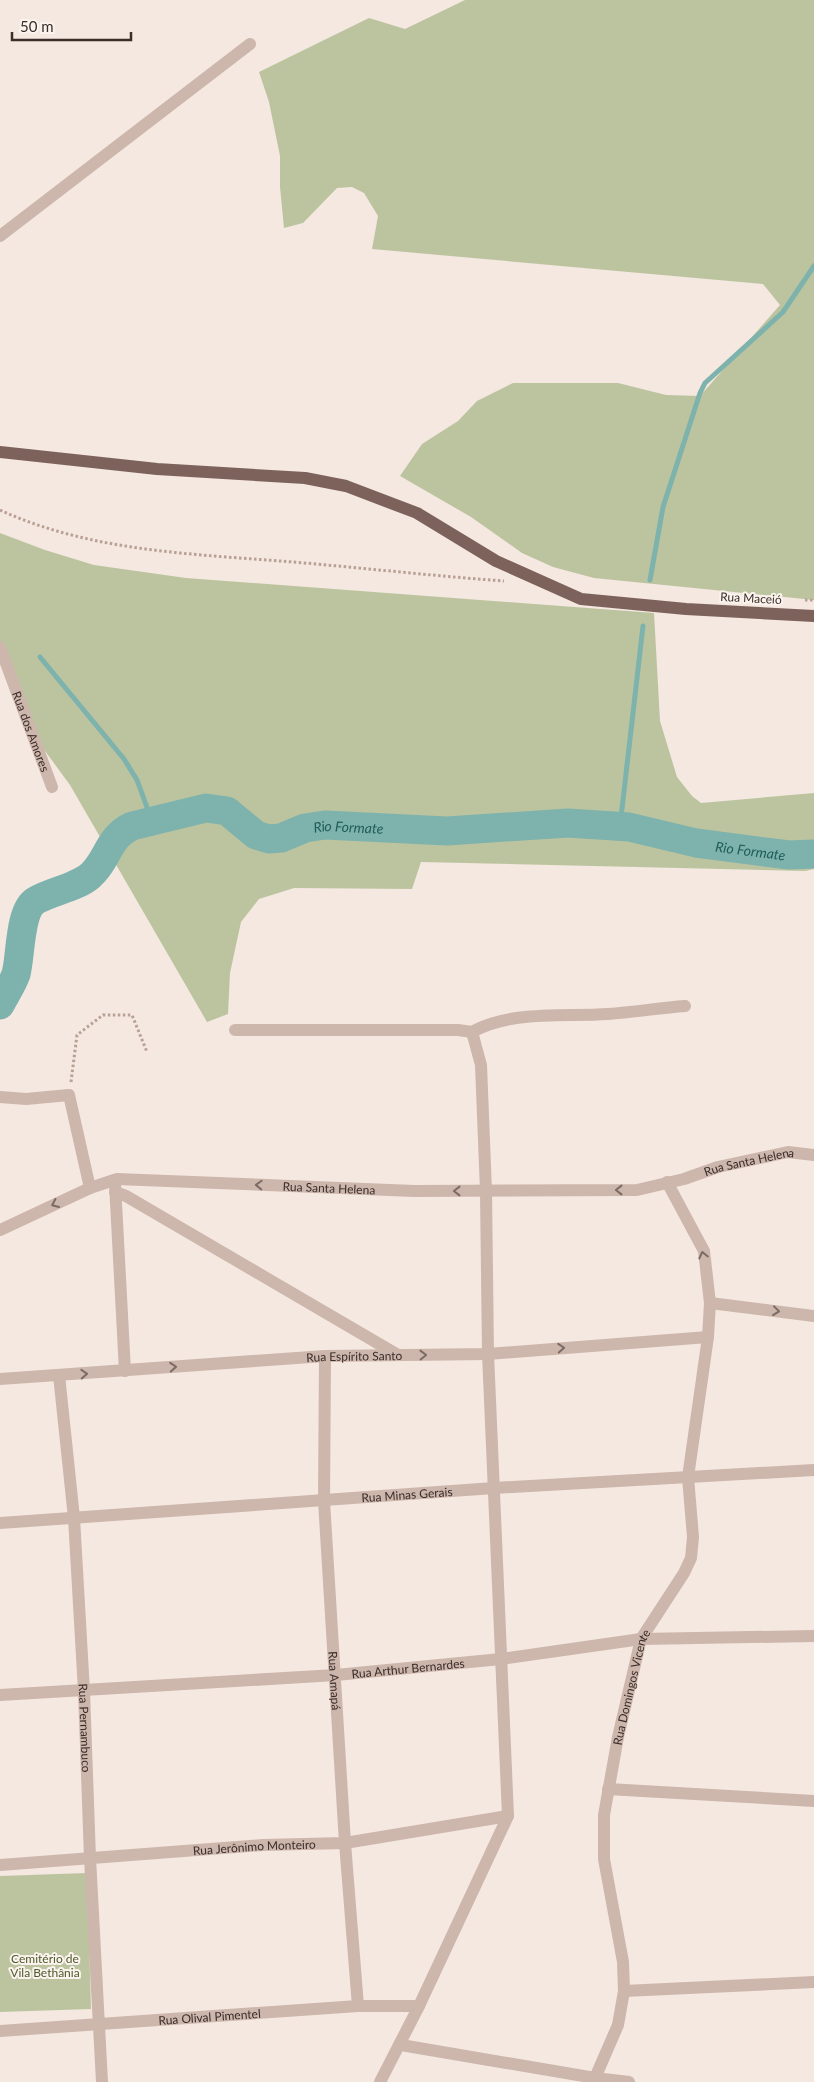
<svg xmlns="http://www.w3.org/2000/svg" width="814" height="2082" viewBox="0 0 814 2082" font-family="Lato,sans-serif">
<rect width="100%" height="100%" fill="#f4e8e0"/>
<g fill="#bcc49f">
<path d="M465,0H814V600L594,578L553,567L522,553L471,517L400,476L422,444L458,421L477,401L513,383H618L666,395L700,396L780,305L763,284L372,249L378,216L364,193L352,187L337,188L303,223L284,228L280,187V156L269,102L259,72L369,18L405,29Z"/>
<path d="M0,533L45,550L94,565L186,578L654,613L660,721L677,777L692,796L701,803L814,793V869L805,871L421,862L412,889L294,888L259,899L241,922L230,973L228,1014L207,1022L70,785L26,725L0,652Z"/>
<path d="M87,1873L91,2009L0,2012V1876Z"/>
</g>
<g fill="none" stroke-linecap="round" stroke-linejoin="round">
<g stroke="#7eb2ad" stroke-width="5">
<path d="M650,580L663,507L700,393L705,383L783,312L814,266"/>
<path d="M40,657L124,759L137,780L152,821"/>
<path d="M620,826L643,626"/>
</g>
<path stroke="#7eb2ad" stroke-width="29" id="s1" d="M0,1005C5,995 12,985 16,974C21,956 19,912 35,901C51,891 77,888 91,875C108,860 108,837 132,826L206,808L227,811L256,835L269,839L281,838L305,828L325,825L447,831L568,823L629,827L696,843L789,855L814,854"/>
<g stroke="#b9a095" stroke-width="3" stroke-dasharray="2.5 2.5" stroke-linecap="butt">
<path d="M0,510C91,552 195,554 293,562C364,568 434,576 504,581"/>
<path d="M805,600H814"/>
<path d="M71,1082L77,1035L103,1015H132L147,1052"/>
</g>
<g stroke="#cdb6ab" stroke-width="12">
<path d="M0,236L250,44"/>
<path id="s2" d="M0,647L52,787"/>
<path d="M235,1030H458L472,1032L481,1065L486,1191L488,1354L508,1816L419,2006L380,2082"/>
<path d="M472,1032C511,1010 565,1017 608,1014C634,1012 660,1008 685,1006"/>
<path d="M0,1097L26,1099L69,1095L90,1188"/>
<path d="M115,1184L125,1371"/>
<path d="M115,1192L126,1196L398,1355"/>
<path id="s3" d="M0,1230L90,1188L117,1179L414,1191L637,1190L684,1179L718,1167L788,1152L814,1155"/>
<path d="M710,1303L814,1316"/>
<path id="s4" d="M325,1356L324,1501L345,1843L358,2006"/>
<path id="s5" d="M59,1375L74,1518L84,1691L90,1858L102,2082"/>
<path id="s6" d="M0,1379L325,1356L488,1354L708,1337"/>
<path id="s7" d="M0,1523L494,1488L814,1470"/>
<path id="s8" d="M0,1695L336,1675L501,1659L641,1639L814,1636"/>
<path d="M608,1789L814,1801"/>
<path id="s9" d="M0,1865L263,1845L345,1843L508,1816"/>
<path d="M624,1991L814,1982"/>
<path id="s10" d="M0,2031L358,2006H419"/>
<path d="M401,2045L595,2078L629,2082"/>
<path id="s11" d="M595,2078L618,2025L624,1991L623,1962L604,1859V1815L618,1737L641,1639L684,1573L691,1558L693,1537L688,1477L708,1337L710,1303L704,1251L667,1182"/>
</g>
<path stroke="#7c625b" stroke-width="12" d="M0,452L157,469L305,478L346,486L417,513L496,561L581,599L686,609L814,616"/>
</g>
<defs><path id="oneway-chevron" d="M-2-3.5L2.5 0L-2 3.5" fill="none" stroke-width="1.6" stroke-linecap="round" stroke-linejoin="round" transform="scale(1.25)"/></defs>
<g stroke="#7c6b64">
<use href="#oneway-chevron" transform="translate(259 1185) rotate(-178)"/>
<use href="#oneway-chevron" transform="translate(619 1190) rotate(180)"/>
<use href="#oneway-chevron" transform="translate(457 1191) rotate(180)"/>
<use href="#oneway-chevron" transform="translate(55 1204) rotate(155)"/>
<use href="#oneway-chevron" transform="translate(703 1255) rotate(-103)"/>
<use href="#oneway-chevron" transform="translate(776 1311) rotate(7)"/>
<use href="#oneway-chevron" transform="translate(561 1348) rotate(-4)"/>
<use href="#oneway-chevron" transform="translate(423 1355) rotate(-1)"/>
<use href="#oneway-chevron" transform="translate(173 1367) rotate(-4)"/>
<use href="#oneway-chevron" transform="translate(84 1374) rotate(-3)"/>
</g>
<g text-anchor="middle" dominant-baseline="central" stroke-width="4" stroke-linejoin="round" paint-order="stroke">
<g font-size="12" fill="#3a2d2a" stroke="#fbf3ed">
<text transform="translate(751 598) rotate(3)">Rua Maceió</text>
<text stroke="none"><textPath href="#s2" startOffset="90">Rua dos Amores</textPath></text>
<text stroke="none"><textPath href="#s3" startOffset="764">Rua Santa Helena</textPath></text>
<text stroke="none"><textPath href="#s3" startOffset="340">Rua Santa Helena</textPath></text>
<text stroke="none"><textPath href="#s6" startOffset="355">Rua Espírito Santo</textPath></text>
<text stroke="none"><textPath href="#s7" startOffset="408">Rua Minas Gerais</textPath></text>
<text stroke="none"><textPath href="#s8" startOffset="409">Rua Arthur Bernardes</textPath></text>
<text stroke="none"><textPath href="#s4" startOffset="325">Rua Amapá</textPath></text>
<text stroke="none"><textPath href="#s11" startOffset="401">Rua Domingos Vicente</textPath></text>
<text stroke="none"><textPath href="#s5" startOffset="354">Rua Pernambuco</textPath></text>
<text stroke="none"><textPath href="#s9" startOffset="255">Rua Jerônimo Monteiro</textPath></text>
<text stroke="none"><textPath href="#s10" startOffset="210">Rua Olival Pimentel</textPath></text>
</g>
<g font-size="12" fill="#4f592d" stroke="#fbf3ed">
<text x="45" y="1958">Cemitério de<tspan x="45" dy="14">Vila Bethânia</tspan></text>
</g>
<g font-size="14" font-style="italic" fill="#1f5d59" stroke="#fbf3ed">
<text stroke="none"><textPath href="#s1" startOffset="469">Rio Formate</textPath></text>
<text stroke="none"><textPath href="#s1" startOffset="874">Rio Formate</textPath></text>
</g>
</g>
<path d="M12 32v8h119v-8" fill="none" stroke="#3a2d2a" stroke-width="2.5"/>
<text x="20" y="32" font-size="15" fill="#3a2d2a" stroke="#fbf3ed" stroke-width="4" paint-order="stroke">50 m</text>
</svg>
